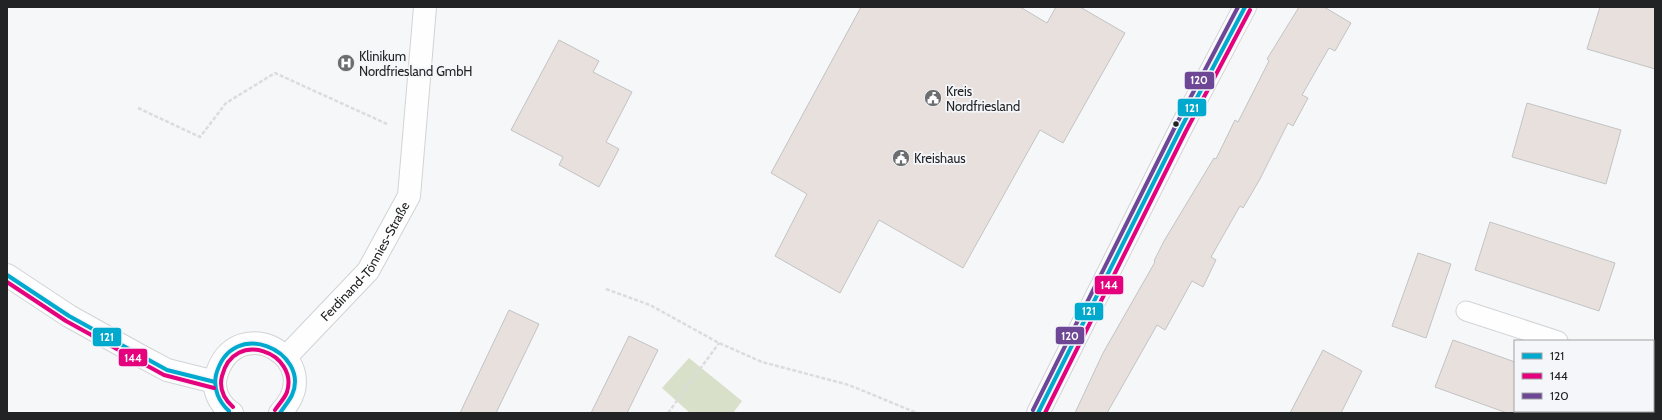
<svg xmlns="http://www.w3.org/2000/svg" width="1662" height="420" viewBox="0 0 1662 420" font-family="Cabin,sans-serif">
<rect width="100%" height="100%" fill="#f5f7f9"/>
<path fill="#d8e0c9" d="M689,358L742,401L733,413H690L662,388Z"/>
<g fill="#e8e0dd" stroke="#c3c3c4">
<path d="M861,7H1020L1047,23L1056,7H1080L1125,33L1063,143L1040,130L963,268L879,220L840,293L775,256L807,194L771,173Z"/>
<path d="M1299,7H1324L1351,23L1335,51L1329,48L1302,95L1308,98L1293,126L1288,123L1260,179L1243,208L1240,206L1211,257L1216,260L1203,287L1192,281L1165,330L1157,325L1107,413H1075L1103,353L1155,262L1154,261L1164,241L1214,158L1216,159L1235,120L1238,122L1269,61L1267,59Z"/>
<path d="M1600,7H1655V69L1587,49Z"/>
<path d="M559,40L599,61L593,72L632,92L606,142L619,149L599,187L559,165L563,157L511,130Z"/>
<path d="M1527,103L1621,130L1606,184L1512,157Z"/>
<path d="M1490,222L1615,263L1599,311L1475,270Z"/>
<path d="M1418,253L1451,264L1426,338L1392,326Z"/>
<path d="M509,310L539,324L496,413H460Z"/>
<path d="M629,336L658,350L627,413H591Z"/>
<path d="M1453,340L1515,362V413H1507L1435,387Z"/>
<path d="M1323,350L1362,371L1341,413H1290Z"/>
</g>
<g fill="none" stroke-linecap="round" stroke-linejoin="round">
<defs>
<g id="lane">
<path d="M1466,311L1558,341"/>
<path d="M1653,371L1655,372"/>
</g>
<g id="street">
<path id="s1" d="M286,357L368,271L409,196L425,7"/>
<path d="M1038,413L1181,128L1245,7"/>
<path d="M1653,413L1655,407"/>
</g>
<g id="secondary">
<path d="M7,275L69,316L139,355L167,370L215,382"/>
<path d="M232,413C220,405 212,391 216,376C236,307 331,360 280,413"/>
</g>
</defs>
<use href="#lane" stroke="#d2d3d5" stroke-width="21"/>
<use href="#street" stroke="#d2d3d5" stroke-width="24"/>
<use href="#secondary" stroke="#d2d3d5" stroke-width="24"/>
<g stroke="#dcdcdd" stroke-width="2.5" stroke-dasharray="4 2" stroke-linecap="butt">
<path d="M138,108L200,137L226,103L275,73L387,124"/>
<path d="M606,289L650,305L719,343L762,362L849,385L917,413"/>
<path d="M668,413L719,343"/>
</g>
<use href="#lane" stroke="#fefefe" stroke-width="19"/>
<use href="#street" stroke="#fefefe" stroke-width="22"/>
<use href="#secondary" stroke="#fefefe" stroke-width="22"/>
<defs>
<g id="bus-1">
<path d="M7,275L69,316L167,370L215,382"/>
<path d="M229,411C219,402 213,389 216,375C232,315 311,352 292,395C289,401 284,407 280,413"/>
<path d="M1038,413L1181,128L1245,7"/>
</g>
<g id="bus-2">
<path d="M7,282L66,321L164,375L214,388"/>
<path d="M233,407C224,399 219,388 222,376C234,328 299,353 287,392C285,398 279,404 275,410"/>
<path d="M1045,413L1186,131L1250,10"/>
</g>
<path id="bus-3" d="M1033,410L1176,125L1238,7"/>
</defs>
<use href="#bus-1" stroke="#f4f6fa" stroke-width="7"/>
<use href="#bus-2" stroke="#f4f6fa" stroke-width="7"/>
<use href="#bus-3" stroke="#f4f6fa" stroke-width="7"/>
<use href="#bus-1" stroke="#00a9ce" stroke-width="4"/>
<use href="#bus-2" stroke="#e5007d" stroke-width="4"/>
<use href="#bus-3" stroke="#6e4696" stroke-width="4"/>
</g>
<defs>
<symbol id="hospital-disc" viewBox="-11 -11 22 22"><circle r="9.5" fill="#6c6d6f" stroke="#f4f6fa"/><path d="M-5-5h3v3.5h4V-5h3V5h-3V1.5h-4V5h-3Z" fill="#fff"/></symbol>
<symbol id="civic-disc" viewBox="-11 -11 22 22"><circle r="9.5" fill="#6c6d6f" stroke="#f4f6fa"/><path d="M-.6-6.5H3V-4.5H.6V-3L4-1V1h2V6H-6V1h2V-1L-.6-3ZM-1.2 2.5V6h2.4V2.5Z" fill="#fff"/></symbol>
</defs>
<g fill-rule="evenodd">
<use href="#hospital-disc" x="336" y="53" width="20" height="20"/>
<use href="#civic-disc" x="923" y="88" width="20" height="20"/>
<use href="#civic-disc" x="891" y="148" width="20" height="20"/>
</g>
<circle fill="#222324" stroke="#f4f6fa" stroke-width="1.5" cx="1176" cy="124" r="3.5"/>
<g text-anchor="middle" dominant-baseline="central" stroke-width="3.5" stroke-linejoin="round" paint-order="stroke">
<g font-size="13" fill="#222324" stroke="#f4f6fa" text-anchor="start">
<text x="359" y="56">Klinikum<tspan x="359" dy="15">Nordfriesland GmbH</tspan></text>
<text x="946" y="91">Kreis<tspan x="946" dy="15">Nordfriesland</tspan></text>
<text x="914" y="158">Kreishaus</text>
</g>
<g font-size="13" fill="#222324" stroke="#f4f6fa">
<text stroke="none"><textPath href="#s1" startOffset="125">Ferdinand-Tönnies-Straße</textPath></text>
</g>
</g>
<g stroke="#f4f6fa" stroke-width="1.5">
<rect x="1184" y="71" width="31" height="19" rx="4" fill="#6e4696"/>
<rect x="1177" y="98" width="30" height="19" rx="4" fill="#00a9ce"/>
<rect x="1094" y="275" width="30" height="20" rx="4" fill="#e5007d"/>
<rect x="1074" y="302" width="30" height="19" rx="4" fill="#00a9ce"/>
<rect x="1055" y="326" width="30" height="19" rx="4" fill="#6e4696"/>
<rect x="92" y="327" width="30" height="20" rx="4" fill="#00a9ce"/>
<rect x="118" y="348" width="30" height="19" rx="4" fill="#e5007d"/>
</g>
<g font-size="11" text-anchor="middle" font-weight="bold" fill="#fff">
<text x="1199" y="84">120</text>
<text x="1192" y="112">121</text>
<text x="1109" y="289">144</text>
<text x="1089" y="315">121</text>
<text x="1070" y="340">120</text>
<text x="107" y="341">121</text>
<text x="133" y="362">144</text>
</g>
<rect width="1662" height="420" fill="none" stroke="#222324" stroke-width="16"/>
<rect x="1514" y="340" width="140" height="72" fill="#f4f6fa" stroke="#a0a2a4"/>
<rect x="1522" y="353" width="20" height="6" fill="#00a9ce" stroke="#a0a2a4"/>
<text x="1550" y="360" font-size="12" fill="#222324">121</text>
<rect x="1522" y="373" width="20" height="6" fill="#e5007d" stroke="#a0a2a4"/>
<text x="1550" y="380" font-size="12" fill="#222324">144</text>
<rect x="1522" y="393" width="20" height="6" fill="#6e4696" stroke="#a0a2a4"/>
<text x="1550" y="400" font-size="12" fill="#222324">120</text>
</svg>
